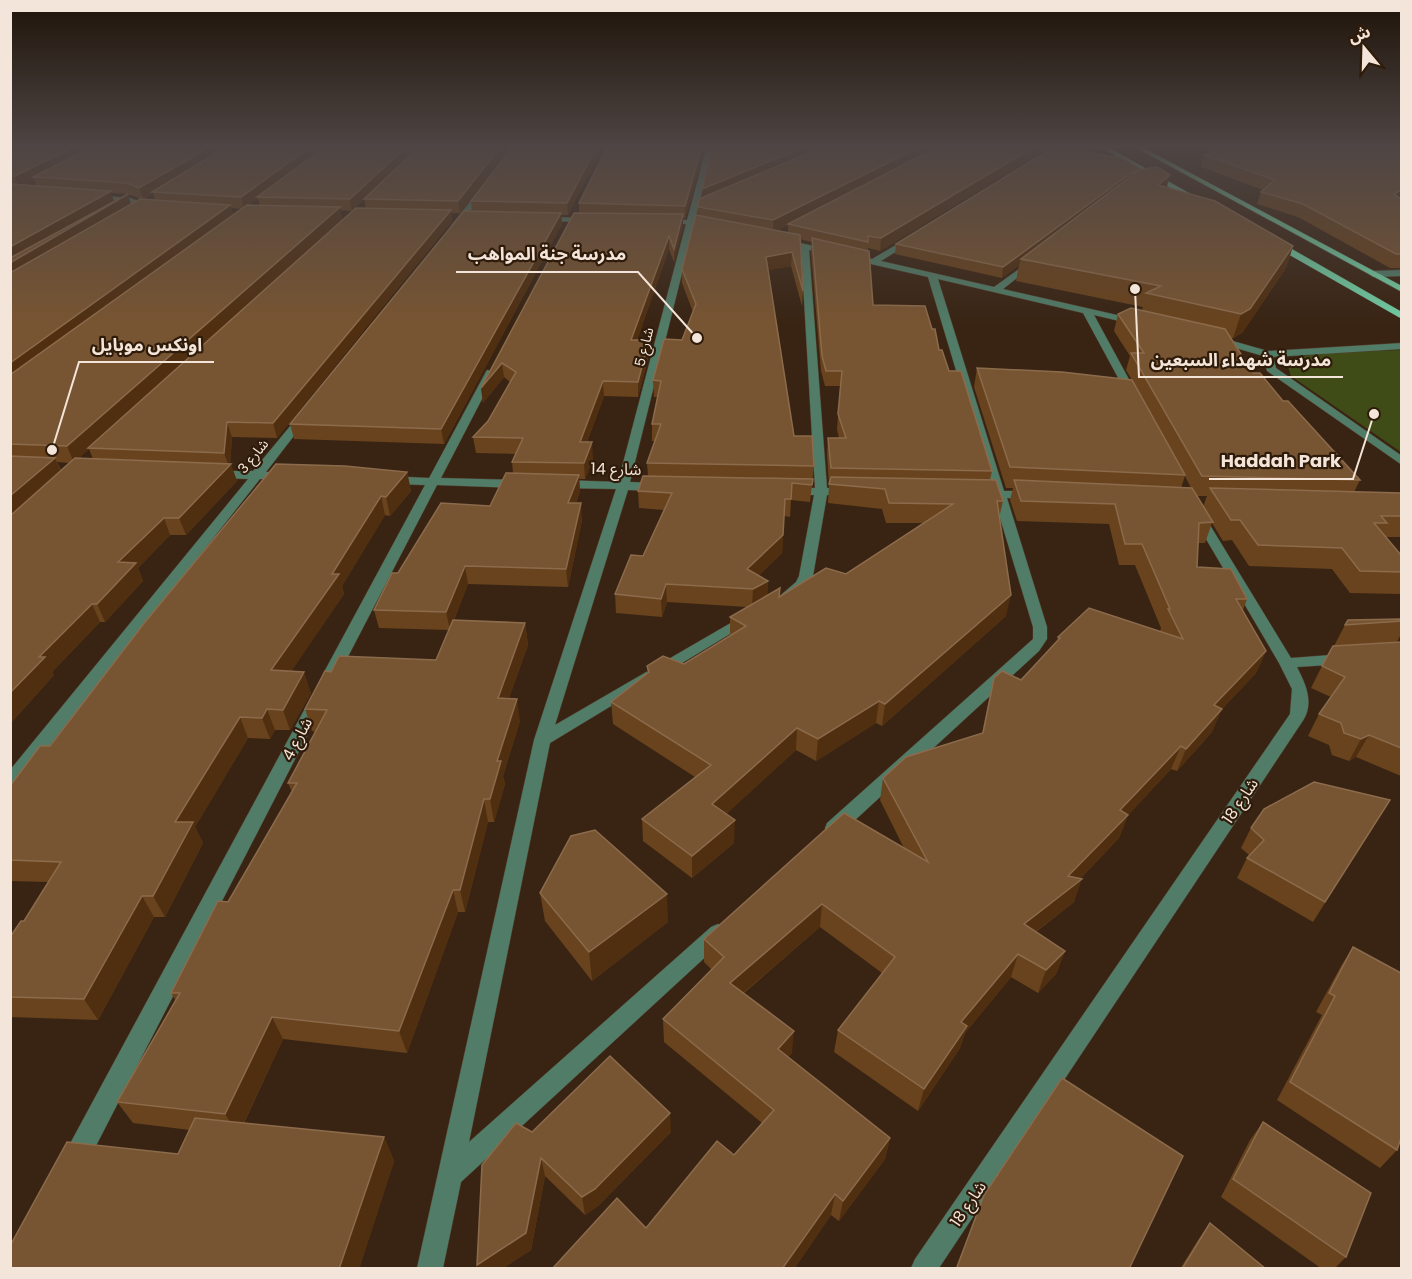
<svg xmlns="http://www.w3.org/2000/svg" width="1412" height="1279" viewBox="0 0 1412 1279" font-family="Poppins,'Noto Sans Arabic',sans-serif">
<rect width="100%" height="100%" fill="#392413"/>
<path fill="#3f4c18" d="M1401,350V452L1291,376L1288,367L1297,358L1317,353Z"/>
<g fill="none" stroke-linecap="round" stroke-linejoin="round">
<defs>
<g id="minor">
<path d="M707,146H713L695,221L716,226L712,228L694,225L630,482L658,483L664,487L658,491L628,490L555,725L741,617L746,615L753,620L550,743L469,1142L711,927L718,924L725,927L728,933L725,939L461,1182L443,1268H417L534,740L616,489L562,488L556,484L562,480L618,482L686,224H664L660,222L664,220H687Z"/>
<path d="M1074,148L1107,147L1110,149L1072,151Z"/>
<path d="M481,188L486,189L457,230H451V226Z"/>
<path d="M93,195L130,198L158,209L154,211L129,202L91,198Z"/>
<path d="M541,217L589,218L593,220L589,222L538,221Z"/>
<path d="M913,235H916V239L881,261L994,287L1033,259H1036V263L1003,289L1139,320V324L1136,325L1094,315L1138,396L1133,399L1128,396L1083,313L938,279L1004,491H1030L1036,495L1030,499L1007,498L1047,627V639L1039,651L841,833L834,835L827,833L825,828L827,823L1033,639V627L994,498H982L976,494L982,490H992L928,277L809,250L827,488H847L853,492L847,496L827,495L813,576C807,587 798,600 784,597L782,594L796,582L799,576L814,495H793L787,491L793,487L815,488L801,248L778,241L782,239L872,259Z"/>
<path d="M1402,270V276L1373,277L1369,274L1373,271Z"/>
<path d="M1215,336L1268,351L1402,343V349L1273,357L1276,368L1402,456V465L1267,371L1263,356L1212,341L1210,339Z"/>
<path d="M487,370L496,372L441,478L520,480L526,484L520,488L437,485L339,674L331,679L325,678L323,674L425,485L388,484L382,480L388,476L429,478Z"/>
<path d="M305,412L310,415L266,472L290,473V479H260L16,788L10,789V770L248,479L214,478L208,474L210,471H253L301,413Z"/>
<path d="M1199,513L1205,517L1291,658L1344,654L1352,659L1344,664L1297,667C1305,683 1314,701 1304,719L939,1268H911L915,1259L1290,714L1292,689L1279,663L1193,517Z"/>
<path d="M317,696L323,697L325,701L83,1171L74,1174L65,1171L62,1162L65,1153L309,701L311,697Z"/>
</g>
<g id="major">
<path d="M1099,146H1106L1203,201L1196,203Z"/>
<path d="M1133,146H1140L1402,286V292Z"/>
<path d="M1272,241H1278L1402,312V319L1272,245Z"/>
</g>
</defs>
<use href="#minor" stroke="#533f2f" stroke-width="1"/>
<use href="#major" stroke="#533f2f" stroke-width="1"/>
<use href="#minor" fill="#517c67" fill-rule="evenodd"/>
<use href="#major" fill="#71cfa4" fill-rule="evenodd"/>
</g>
<g fill="#69431d" fill-rule="evenodd">
<path d="M10,146H83L84,151L420,146H510L460,213H451L452,221L277,438L232,437L230,464L237,481L186,535H170L138,568L143,581L105,622H100L52,672L54,675L10,724ZM34,180L36,186L25,185ZM111,193L127,194L114,201ZM153,193L155,200L144,199ZM128,195H131L141,199L131,204ZM258,199L260,206L249,205ZM364,199L366,208L286,270L342,219L340,210L352,211ZM231,208L242,209L233,215ZM89,449L93,459L79,458ZM57,462L69,463L61,470Z"/>
<path d="M603,146L568,215H561L562,224L444,444L294,439L290,424L472,211L471,201Z"/>
<path d="M608,146H705L685,218H683V226L674,262L669,249L637,340H649V355L638,397L604,396L587,442L593,458L585,479H579L580,491L576,503L582,520L568,587L468,584L454,620L525,623L528,645L509,698L520,721L503,776L505,784L494,822H488L465,912H458L407,1053L283,1039L244,1123L384,1137L394,1161L359,1269H10L178,1154L190,1130L133,1123L117,1102L176,1001L171,993L228,902L292,792L288,783L316,732L312,731L305,709L331,672L436,660L449,630L379,628L374,610L398,573L490,506L513,473L512,462L516,454L476,453L473,437L488,421L510,382L504,377L483,403L481,388L579,213V203Z"/>
<path d="M713,146H1095L1094,153L1293,246L1286,268L1242,333L1233,338H1231L1253,373L1283,401L1360,480L1354,492L1401,493V537H1386L1401,555V594L1350,593L1332,569L1249,566L1232,540L1223,541L1212,523L1205,543H1198L1197,567L1247,599L1243,610L1266,651L1256,673L1221,710L1212,732L1177,771L1171,769L1128,815L1119,838L1080,879L1074,902L1036,932L1065,951L1056,974L1038,993L1011,977L965,1033L960,1048L918,1111L834,1052L838,1030L882,973L820,927L744,993L792,1053L788,1057L890,1138L885,1159L839,1221L831,1215L794,1269H552L646,1228L734,1155L762,1123L664,1042L663,1019L712,970L704,962V939L904,848L880,800L883,778L982,733L994,678L1021,680L1057,641L1058,637L1160,631L1161,628L1135,565H1119L1109,524L1017,521L1010,500L1013,488H1006L974,387L977,368L1132,380L1126,370L1130,356L1114,331L1118,314L1142,310L1143,307L1016,281L1019,265L1002,278L895,254L896,244L1053,148H1048L880,251L868,248V251L873,305L939,350L992,471L990,480L1003,501L999,518L1006,616L882,726L876,723L816,761L796,750L726,814L734,843L692,878L643,841L642,819L695,777L613,724L611,702L647,674V666L684,664L730,636V617L747,607L667,602L662,617L616,613L615,594L643,556L664,510L639,508L638,491L648,476L647,463L655,441H652V424L657,397H654L653,380L682,340L693,312L682,283V269L698,215V207L702,197ZM788,225V233L776,231ZM800,239L812,242L811,251L821,371L825,386H840L837,430L839,438H828L827,454L829,485L828,503L882,509L886,523H923L846,574L779,597L767,596L768,581L758,576L782,553L784,516L790,517L791,500L810,502L814,466L794,436L768,270L791,266L802,306L803,291ZM1185,476L1191,488H1181ZM1196,496H1207L1203,507Z"/>
<path d="M1401,146V268H1390L1298,217L1257,204L1261,192L1263,190L1201,167L1204,155Z"/>
<path d="M407,472L411,491L390,516L385,515L342,586L344,594L291,671L311,693L290,730H275L270,739L248,738L195,827L203,843L165,917H154L98,1020L10,1017V937L24,921L48,882L10,881V786L50,746Z"/>
<path d="M1401,619V634L1397,642H1401V776L1356,757L1349,761L1332,755L1329,745L1308,736L1319,714L1331,697L1311,688L1322,666L1334,646L1345,625Z"/>
<path d="M1378,819L1313,922L1237,878L1247,858L1249,855L1241,848L1251,828Z"/>
<path d="M540,893L668,922L592,981L545,921Z"/>
<path d="M1353,947L1397,1150L1380,1168L1277,1100L1322,1015L1316,1012L1341,966Z"/>
<path d="M1263,1122L1346,1257L1334,1269H1322L1221,1197L1250,1140Z"/>
<path d="M532,1132H671L598,1206L585,1215L545,1176L531,1250L502,1269H478Z"/>
<path d="M1210,1223L1266,1269H1180L1198,1240Z"/>
</g>
<g fill="#502f11">
<path d="M76,146H83L85,153L33,177L34,180L20,188L15,176Z"/>
<path d="M212,146H232L152,192L153,193L143,199L139,188Z"/>
<path d="M312,146H328L257,197L258,199L244,209L241,197Z"/>
<path d="M407,146H420L352,211L350,199Z"/>
<path d="M501,146H510L460,213L458,201Z"/>
<path d="M597,146H603L568,215L567,203Z"/>
<path d="M702,146H705L685,218V206Z"/>
<path d="M807,146H831L702,200V189Z"/>
<path d="M922,146H941L773,233V220Z"/>
<path d="M1036,146H1083L1048,148L880,251L881,238Z"/>
<path d="M1095,146L1094,154L1085,152Z"/>
<path d="M1142,170L1021,259L1019,265L1002,278L1003,267L1130,174Z"/>
<path d="M1170,175L1165,194L1158,185Z"/>
<path d="M1401,190V199L1394,194Z"/>
<path d="M111,191L114,202L128,194L131,206L10,279V247Z"/>
<path d="M230,205L234,217L10,383V363Z"/>
<path d="M340,207L342,219L91,448H88L89,449L74,463L67,446Z"/>
<path d="M451,210L452,221L277,438L273,423Z"/>
<path d="M561,213L562,224L444,444L441,429Z"/>
<path d="M683,214V226L674,262V249Z"/>
<path d="M669,236V249L632,354L631,340Z"/>
<path d="M1293,246L1286,268L1242,333L1233,338L1241,314Z"/>
<path d="M792,252L791,266L765,271L766,257Z"/>
<path d="M649,340V355L638,397V382Z"/>
<path d="M502,363L504,377L483,403L481,388Z"/>
<path d="M603,381L604,396L581,458L580,442Z"/>
<path d="M227,422L232,437L230,466L231,464L237,481L186,535L179,518L229,467L224,453Z"/>
<path d="M592,442L593,458L585,479L584,463Z"/>
<path d="M55,458L62,474L10,521V496Z"/>
<path d="M407,472L411,491L390,516L386,497Z"/>
<path d="M579,475L580,491L570,520L568,503Z"/>
<path d="M381,496L385,515L342,586L344,594L278,691L271,670Z"/>
<path d="M581,503L582,520L568,587L566,569Z"/>
<path d="M164,518L170,535L138,568L143,581L105,622L97,604L118,562Z"/>
<path d="M783,535L782,553L746,587L747,569Z"/>
<path d="M465,566L468,584L450,630L446,612Z"/>
<path d="M768,581L767,599L752,607L753,589Z"/>
<path d="M666,584L667,602L662,617L661,599Z"/>
<path d="M1011,595L1006,616L882,726L885,704Z"/>
<path d="M92,604L100,622L52,672L54,675L10,724V693L39,657Z"/>
<path d="M525,623L528,645L501,720L498,698Z"/>
<path d="M1266,651L1256,673L1221,710L1212,732L1177,771L1186,749L1214,705Z"/>
<path d="M304,672L311,693L290,730L283,710Z"/>
<path d="M517,699L520,721L503,776L505,784L494,822L490,799L497,761Z"/>
<path d="M879,701L876,723L816,761L818,739Z"/>
<path d="M267,709L275,730L270,739L262,718Z"/>
<path d="M240,717L248,738L195,827L203,843L165,917L153,896L175,822Z"/>
<path d="M797,728L796,750L712,827V804Z"/>
<path d="M1369,735L1356,757L1349,761L1361,739Z"/>
<path d="M1181,746L1171,769L1124,820L1128,815L1119,838L1073,886L1082,879L1074,902L1016,947L1024,924L1068,876L1120,810Z"/>
<path d="M484,799L488,822L465,912L460,890Z"/>
<path d="M735,820L734,843L692,878V856Z"/>
<path d="M453,890L458,912L407,1053L399,1031Z"/>
<path d="M667,894L668,922L592,981L589,952Z"/>
<path d="M142,896L154,917L98,1020L84,999Z"/>
<path d="M822,904L820,927L729,1005L730,983Z"/>
<path d="M1065,951L1056,974L1038,993L1046,970Z"/>
<path d="M1018,954L1011,977L965,1033L960,1048L918,1111L924,1089L961,1022Z"/>
<path d="M272,1017L283,1039L238,1135L225,1114Z"/>
<path d="M794,1031L792,1053L776,1072L778,1049Z"/>
<path d="M670,1113L671,1132L598,1206L585,1215L582,1197Z"/>
<path d="M384,1137L394,1161L359,1269H339Z"/>
<path d="M890,1138L885,1159L839,1221L843,1201Z"/>
<path d="M541,1158L545,1176L531,1250L502,1269H478L477,1265Z"/>
<path d="M835,1194L831,1215L794,1269H782Z"/>
</g>
<g fill="#785532" stroke="#8b6b4c" stroke-width="1.5">
<path d="M10,146H76L15,176H10Z"/>
<path d="M94,146H212L139,188L127,183L33,177Z"/>
<path d="M228,146H312L241,197L152,192Z"/>
<path d="M327,146H407L350,199L257,197Z"/>
<path d="M420,146H501L458,201L364,199Z"/>
<path d="M513,146H597L567,203L471,201Z"/>
<path d="M608,146H702L685,206L579,203Z"/>
<path d="M713,146H807L702,189Z"/>
<path d="M826,146H922L773,220L698,207L699,199Z"/>
<path d="M940,146H1036L881,238L868,236V242L788,224Z"/>
<path d="M1094,146L1085,152L1121,158L1141,169L1130,174L1003,267L896,244L1054,147Z"/>
<path d="M1229,146H1401V190L1394,194L1401,199V254H1396L1303,204L1261,192L1275,180L1204,155Z"/>
<path d="M1157,167L1170,175L1158,185L1215,201L1293,246L1250,309L1241,314L1146,293L1161,286L1021,259L1139,170Z"/>
<path d="M10,184L111,191L10,247Z"/>
<path d="M128,194L10,263V258Z"/>
<path d="M140,199L230,205L10,363V273Z"/>
<path d="M247,205L340,207L67,446L10,444V375Z"/>
<path d="M356,208L451,210L273,423L227,422L224,453L88,448Z"/>
<path d="M464,211L561,213L441,429L290,424Z"/>
<path d="M574,213L683,214L674,249L669,236L631,340H649L638,382L603,381L580,442H592L584,463L512,462L523,438L473,437L488,421L516,372L502,363L481,388Z"/>
<path d="M696,215L800,235L803,291L792,252L766,257L794,436H812L814,466L647,463L661,424H652L661,381L653,380L664,339L682,340L696,304L682,269Z"/>
<path d="M812,238L869,251L873,305L925,306L932,329H935L939,350H942L949,371H961L992,471L831,468L828,438H846L838,414L842,371H826L822,356Z"/>
<path d="M1131,308L1225,329L1253,373H1260L1283,401H1288L1360,480L1202,476L1131,353H1144L1118,314Z"/>
<path d="M977,368L1062,372L1132,380L1185,475L1010,467Z"/>
<path d="M10,456L55,458L10,496Z"/>
<path d="M75,458L231,464L179,518H164L118,562L136,563L97,604H92L39,657H45L10,693V516Z"/>
<path d="M276,464L345,466L407,472L386,497L381,496L332,574H339L271,670L304,672L283,710L267,709L262,718L240,717L175,822H193L153,896H142L84,999L10,997V937L21,921H24L61,862L10,860V786L40,746H50L145,622Z"/>
<path d="M506,473L579,475L568,503H581L566,569L465,566L446,612L374,610L392,573H398L441,503L490,506Z"/>
<path d="M643,476L813,479L812,485L792,483L791,499H785L783,535L747,569L768,581L753,589L666,584L661,599L615,594L631,555L643,556L672,493L638,491Z"/>
<path d="M831,477L996,480L1003,501H997L1011,595L885,704L879,701L818,739L797,728L712,804L735,820L692,856L642,819L711,765L611,702L649,672L647,666L663,656L684,664L746,626L730,617L780,588L779,597L826,568L846,574L953,504L889,503L885,489L829,484Z"/>
<path d="M1014,480L1192,488L1213,522L1199,523L1197,567L1231,569L1247,599H1236L1266,651L1214,705L1222,709L1186,749L1181,746L1120,810L1128,815L1068,876L1082,879L1024,924L1065,951L1046,970L1018,954L961,1022L967,1026L924,1089L838,1030L895,957L822,904L730,983L794,1031L778,1049L890,1138L843,1201L835,1194L782,1269H552L617,1198L646,1228L717,1141L734,1155L774,1110L663,1019L724,957L704,939L844,813L928,862L883,778L906,757L983,733L994,678L1002,671L1021,680L1060,638L1058,637L1089,608L1183,639L1168,609H1170L1142,544H1125L1115,504L1021,501Z"/>
<path d="M1210,488L1401,493V516H1381L1387,523H1374L1401,555V572L1360,571L1342,548L1258,545L1240,520H1231Z"/>
<path d="M1401,619V621L1345,625L1348,620Z"/>
<path d="M453,620L525,623L498,698L517,699L497,761H501L490,799H484L460,890H453L399,1031L272,1017L225,1114L117,1102L180,993H171L218,901L228,902L297,783H288L327,710L305,709L325,671L331,672L339,656L436,660Z"/>
<path d="M1401,642V748L1369,735L1361,739L1344,733L1341,723L1319,714L1345,677L1322,666L1333,646Z"/>
<path d="M1314,782L1390,800L1325,902L1247,858L1264,840L1251,828L1264,809Z"/>
<path d="M595,830L667,894L589,952L540,893L571,836Z"/>
<path d="M1353,947L1401,973V1138L1397,1150L1290,1082L1335,996L1329,993Z"/>
<path d="M610,1056L670,1113L595,1189L582,1197L541,1158L526,1233L477,1265L482,1165L516,1123L532,1132Z"/>
<path d="M1062,1078L1183,1156L1129,1269H958L957,1267L984,1195Z"/>
<path d="M195,1118L384,1137L339,1269H10V1246L67,1142L178,1154Z"/>
<path d="M1263,1122L1371,1193L1346,1257L1233,1179Z"/>
<path d="M1210,1223L1266,1269H1182Z"/>
</g>
<linearGradient id="sky" x2="0" y2="1"><stop stop-color="#1f140a"/><stop offset="0.45" stop-color="#4e4544"/><stop offset="1" stop-color="#4e4544" stop-opacity="0"/></linearGradient>
<rect width="1412" height="325" fill="url(#sky)"/>
<g text-anchor="middle" dominant-baseline="central" stroke-width="4.5" stroke-linejoin="round" paint-order="stroke">
<g font-size="14" fill="#f3e5da" stroke="#2f1b09">
<text transform="translate(644 347) rotate(-76)">شارع 5</text>
<text transform="translate(253 456) rotate(-51)">شارع 3</text>
</g>
<g font-size="16" fill="#f3e5da" stroke="#2f1b09">
<text transform="translate(616 469) rotate(1)">شارع 14</text>
<text transform="translate(297 739) rotate(-62)">شارع 4</text>
<text transform="translate(1240 801) rotate(-56)">شارع 18</text>
<text transform="translate(968 1204) rotate(-56)">شارع 18</text>
</g>
</g>
<path fill="none" stroke="#f3e5da" stroke-width="2" d="M697 338L638 272H456M52 450L79 362H214M1135 289L1139 377H1343M1374 414L1353 479H1209"/>
<g fill="#f3e5da" stroke="#2f1b09" stroke-width="2">
<circle cx="697" cy="338" r="6"/>
<circle cx="52" cy="450" r="6"/>
<circle cx="1135" cy="289" r="6"/>
<circle cx="1374" cy="414" r="6"/>
</g>
<g font-size="18" text-anchor="middle" font-weight="bold" fill="#f3e5da" stroke="#2f1b09" stroke-width="4.5" stroke-linejoin="round" paint-order="stroke">
<text x="547" y="260">مدرسة جنة المواهب</text>
<text x="147" y="351">اونكس موبايل</text>
<text x="1241" y="366">مدرسة شهداء السبعين</text>
<text x="1281" y="467">Haddah Park</text>
</g>
<rect width="1412" height="1279" fill="none" stroke="#f3e5da" stroke-width="24"/>
<g transform="translate(1364 48) rotate(341)" stroke="#2f1b09" stroke-width="4.5" paint-order="stroke">
<path d="M0-4.5L10 22L0 15L-10 22Z" fill="#f3e5da"/>
<text y="-9" font-size="16" font-weight="bold" text-anchor="middle" fill="#f3e5da">ش</text>
</g>
</svg>
